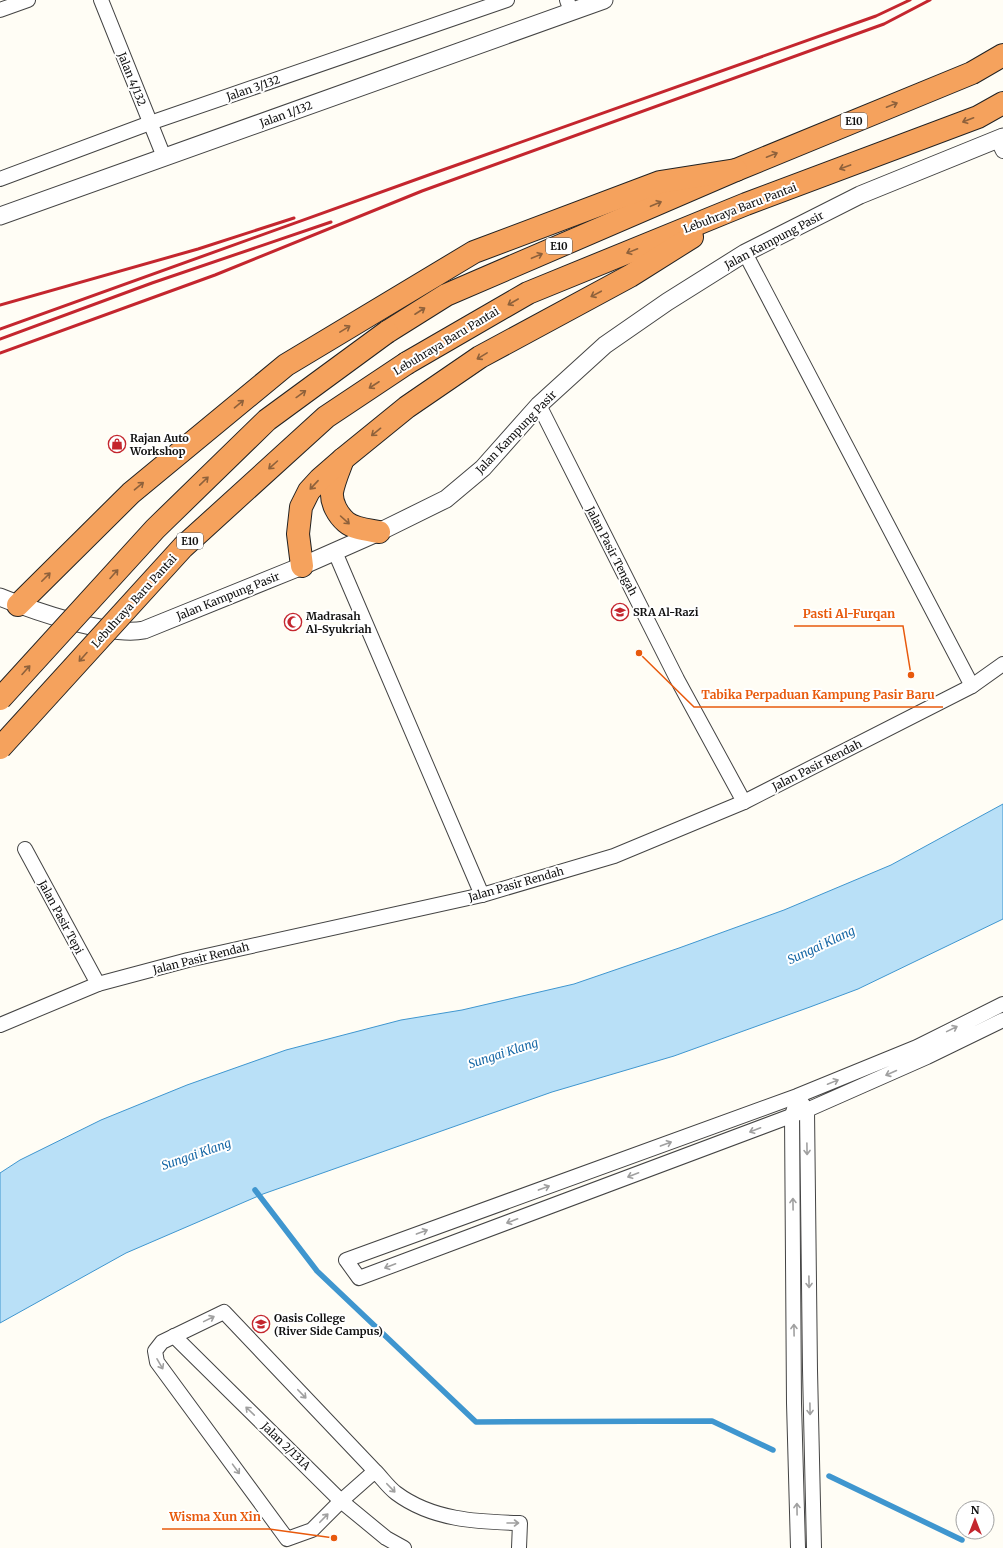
<svg xmlns="http://www.w3.org/2000/svg" width="1003" height="1548" viewBox="0 0 1003 1548" font-family="Merriweather,serif">
<rect width="100%" height="100%" fill="#fffdf5"/>
<path fill="#b9e0f7" stroke="#3f96cf" d="M1003,804V919L858,989L810,1007L674,1056L552,1092L263,1194L126,1253L0,1323V1173L20,1160L101,1120L187,1085L286,1050L401,1020L462,1010L574,984L679,948L784,910L891,865Z"/>
<g fill="none" stroke-linecap="round" stroke-linejoin="round">
<g stroke="#3f96cf" stroke-width="5.5">
<path d="M255,1190L317,1271L476,1422L712,1421L773,1450"/>
<path d="M829,1476L962,1540"/>
</g>
<defs>
<g id="minor">
<path d="M101,0L164,157"/>
<path d="M567,0L571,11"/>
<path d="M0,10L28,0"/>
<path d="M997,139L1003,151"/>
<path d="M0,179L150,123L507,0"/>
<path d="M745,253L972,686"/>
<path d="M539,405L677,679L744,802"/>
<path d="M335,552L482,895"/>
<path d="M25,849L98,984"/>
<path d="M1003,1004L917,1047L797,1096L346,1260L359,1278L807,1110L927,1057L1003,1020"/>
<path d="M0,1025L98,984L188,960L482,895L614,856L744,802L972,686L1003,664"/>
<path d="M802,1103L807,1110L810,1370L814,1548"/>
<path d="M794,1109L792,1116L794,1403L798,1548"/>
<path d="M174,1336L341,1501L386,1538L404,1548"/>
<path d="M375,1471L341,1501L312,1530L287,1539L157,1362L155,1351L162,1342L224,1312L375,1471C382,1478 388,1487 396,1493C432,1520 477,1522 520,1523L519,1548"/>
</g>
<g id="tertiary">
<path d="M0,216L604,0"/>
<path d="M0,597C34,611 109,637 144,630L302,566L379,532L446,499L483,468L539,405L605,345L667,302L745,253L860,195L1003,137"/>
</g>
<g id="motorway">
<path d="M387,332L446,295L736,170L972,73L1003,55"/>
<path d="M407,363L528,293L746,204L978,117L1003,103"/>
<path d="M343,459C339,470 334,481 332,492C331,503 338,515 346,522C354,529 369,530 379,532"/>
<path d="M302,566L298,534L301,507L309,491L320,479L343,459L407,407L480,357L630,276L692,237"/>
<path d="M18,605L131,493L286,365L474,252L660,182L736,170"/>
</g>
</defs>
<use href="#minor" stroke="#444" stroke-width="16"/>
<use href="#tertiary" stroke="#444" stroke-width="19"/>
<use href="#motorway" stroke="#222" stroke-width="24"/>
<use href="#minor" stroke="#fff" stroke-width="14"/>
<use href="#tertiary" stroke="#fff" stroke-width="17"/>
<use href="#motorway" stroke="#f5a25d" stroke-width="22"/>
<g stroke="#c4262e" stroke-width="3">
<path d="M0,305L198,249L294,218"/>
<path d="M0,329L437,172L876,16L910,0"/>
<path d="M0,339L152,283L331,222"/>
<path d="M0,353L215,275L422,191L884,24L930,0"/>
</g>
<defs>
<g id="motorway-bridge">
<path d="M0,699L155,529L267,420L387,332"/>
<path d="M0,748L183,547L326,417L407,363"/>
</g>
</defs>
<use href="#motorway-bridge" stroke="#222" stroke-width="24" stroke-linecap="butt"/>
<use href="#motorway-bridge" stroke="#f5a25d" stroke-width="22"/>
</g>
<defs><path id="oneway-shaft" d="M-6 0H5M1.5-3L5.5 0L1.5 3" fill="none" stroke-width="1.6" stroke-linecap="round" stroke-linejoin="round"/></defs>
<g stroke="#8e613b">
<use href="#oneway-shaft" transform="translate(892 105) rotate(-22)"/>
<use href="#oneway-shaft" transform="translate(968 120) rotate(159)"/>
<use href="#oneway-shaft" transform="translate(772 155) rotate(-22)"/>
<use href="#oneway-shaft" transform="translate(845 167) rotate(160)"/>
<use href="#oneway-shaft" transform="translate(656 204) rotate(-23)"/>
<use href="#oneway-shaft" transform="translate(632 251) rotate(158)"/>
<use href="#oneway-shaft" transform="translate(537 256) rotate(-23)"/>
<use href="#oneway-shaft" transform="translate(596 294) rotate(152)"/>
<use href="#oneway-shaft" transform="translate(513 302) rotate(150)"/>
<use href="#oneway-shaft" transform="translate(420 311) rotate(-33)"/>
<use href="#oneway-shaft" transform="translate(345 329) rotate(-31)"/>
<use href="#oneway-shaft" transform="translate(482 356) rotate(149)"/>
<use href="#oneway-shaft" transform="translate(374 385) rotate(147)"/>
<use href="#oneway-shaft" transform="translate(301 394) rotate(-36)"/>
<use href="#oneway-shaft" transform="translate(239 404) rotate(-40)"/>
<use href="#oneway-shaft" transform="translate(376 432) rotate(141)"/>
<use href="#oneway-shaft" transform="translate(273 465) rotate(138)"/>
<use href="#oneway-shaft" transform="translate(204 481) rotate(-44)"/>
<use href="#oneway-shaft" transform="translate(314 485) rotate(133)"/>
<use href="#oneway-shaft" transform="translate(139 486) rotate(-40)"/>
<use href="#oneway-shaft" transform="translate(345 520) rotate(42)"/>
<use href="#oneway-shaft" transform="translate(114 574) rotate(-48)"/>
<use href="#oneway-shaft" transform="translate(46 577) rotate(-45)"/>
<use href="#oneway-shaft" transform="translate(83 657) rotate(132)"/>
<use href="#oneway-shaft" transform="translate(26 670) rotate(-48)"/>
</g>
<g stroke="#a0a0a0">
<use href="#oneway-shaft" transform="translate(952 1029) rotate(-26)"/>
<use href="#oneway-shaft" transform="translate(891 1073) rotate(156)"/>
<use href="#oneway-shaft" transform="translate(833 1082) rotate(-22)"/>
<use href="#oneway-shaft" transform="translate(755 1130) rotate(159)"/>
<use href="#oneway-shaft" transform="translate(666 1144) rotate(-20)"/>
<use href="#oneway-shaft" transform="translate(807 1149) rotate(89)"/>
<use href="#oneway-shaft" transform="translate(633 1175) rotate(159)"/>
<use href="#oneway-shaft" transform="translate(544 1188) rotate(-20)"/>
<use href="#oneway-shaft" transform="translate(793 1204) rotate(-91)"/>
<use href="#oneway-shaft" transform="translate(512 1221) rotate(159)"/>
<use href="#oneway-shaft" transform="translate(422 1232) rotate(-20)"/>
<use href="#oneway-shaft" transform="translate(390 1266) rotate(159)"/>
<use href="#oneway-shaft" transform="translate(809 1282) rotate(89)"/>
<use href="#oneway-shaft" transform="translate(209 1319) rotate(-26)"/>
<use href="#oneway-shaft" transform="translate(794 1330) rotate(-91)"/>
<use href="#oneway-shaft" transform="translate(160 1364) rotate(60)"/>
<use href="#oneway-shaft" transform="translate(302 1394) rotate(46)"/>
<use href="#oneway-shaft" transform="translate(810 1409) rotate(89)"/>
<use href="#oneway-shaft" transform="translate(250 1411) rotate(-136)"/>
<use href="#oneway-shaft" transform="translate(236 1469) rotate(54)"/>
<use href="#oneway-shaft" transform="translate(391 1488) rotate(46)"/>
<use href="#oneway-shaft" transform="translate(797 1509) rotate(-91)"/>
<use href="#oneway-shaft" transform="translate(324 1518) rotate(-46)"/>
<use href="#oneway-shaft" transform="translate(513 1523)"/>
</g>
<defs>
<symbol id="shop-ring" viewBox="-11 -11 22 22"><circle r="9.5" fill="#fff" stroke="#c4262e" stroke-width="1.5"/><path d="M-5-2.5h2.3a2.7 3.5 0 0 1 5.4 0H5L5.5 6h-11ZM-1.5-2.5h3a1.5 2.3 0 0 0-3 0Z" fill="#c4262e"/></symbol>
<symbol id="school-ring" viewBox="-11 -11 22 22"><circle r="9.5" fill="#fff" stroke="#c4262e" stroke-width="1.5"/><path d="M0-5L7-2L0 1L-7-2ZM-4 1L0 2.5L4 1V4Q0 6-4 4Z" fill="#c4262e"/></symbol>
<symbol id="mosque-ring" viewBox="-11 -11 22 22"><circle r="9.5" fill="#fff" stroke="#c4262e" stroke-width="1.5"/><path d="M3.5-4.9A6 6 0 1 0 3.5 4.9A5 5 0 1 1 3.5-4.9Z" fill="#c4262e"/></symbol>
<symbol id="university-ring" viewBox="-11 -11 22 22"><circle r="9.5" fill="#fff" stroke="#c4262e" stroke-width="1.5"/><path d="M0-5L7-2L0 1L-7-2ZM-4 1L0 2.5L4 1V4Q0 6-4 4Z" fill="#c4262e"/></symbol>
</defs>
<g fill-rule="evenodd">
<use href="#shop-ring" x="107" y="434" width="20" height="20"/>
<use href="#school-ring" x="610" y="602" width="20" height="20"/>
<use href="#mosque-ring" x="283" y="612" width="20" height="20"/>
<use href="#university-ring" x="251" y="1314" width="20" height="20"/>
</g>
<g text-anchor="middle" dominant-baseline="central" stroke-width="4" stroke-linejoin="round" paint-order="stroke">
<g fill="#fff" stroke="#585858" stroke-width="1">
<rect x="841" y="113" width="26" height="16" rx="3"/>
<rect x="546" y="238" width="26" height="16" rx="3"/>
<rect x="177" y="533" width="26" height="16" rx="3"/>
</g>
<g font-size="10" font-weight="bold" fill="#111">
<text x="854" y="121">E10</text>
<text x="559" y="246">E10</text>
<text x="190" y="541">E10</text>
</g>
<g font-size="11" fill="#111" stroke="#fff">
<text transform="translate(132 79) rotate(68)">Jalan 4/132</text>
<text transform="translate(253 88) rotate(-19)">Jalan 3/132</text>
<text transform="translate(286 114) rotate(-20)">Jalan 1/132</text>
<text transform="translate(740 208) rotate(-21)">Lebuhraya Baru Pantai</text>
<text transform="translate(774 240) rotate(-28)">Jalan Kampung Pasir</text>
<text transform="translate(446 341) rotate(-31)">Lebuhraya Baru Pantai</text>
<text transform="translate(516 432) rotate(-46)">Jalan Kampung Pasir</text>
<text transform="translate(612 551) rotate(63)">Jalan Pasir Tengah</text>
<text transform="translate(228 596) rotate(-22)">Jalan Kampung Pasir</text>
<text transform="translate(134 601) rotate(-48)">Lebuhraya Baru Pantai</text>
<text transform="translate(817 765) rotate(-27)">Jalan Pasir Rendah</text>
<text transform="translate(516 884) rotate(-16)">Jalan Pasir Rendah</text>
<text transform="translate(61 917) rotate(62)">Jalan Pasir Tepi</text>
<text transform="translate(201 958) rotate(-14)">Jalan Pasir Rendah</text>
<text transform="translate(286 1446) rotate(44)">Jalan 2/131A</text>
</g>
<g font-size="11" font-weight="bold" fill="#111" stroke="#fff" text-anchor="start">
<text x="130" y="438">Rajan Auto<tspan x="130" dy="13">Workshop</tspan></text>
<text x="633" y="612">SRA Al-Razi</text>
<text x="306" y="616">Madrasah<tspan x="306" dy="13">Al-Syukriah</tspan></text>
<text x="274" y="1318">Oasis College<tspan x="274" dy="13">(River Side Campus)</tspan></text>
</g>
<g font-size="12" font-style="italic" fill="#1768a6" stroke="#fff">
<text transform="translate(821 945) rotate(-25)">Sungai Klang</text>
<text transform="translate(503 1053) rotate(-18)">Sungai Klang</text>
<text transform="translate(196 1154) rotate(-19)">Sungai Klang</text>
</g>
</g>
<path fill="none" stroke="#e8590c" stroke-width="1.5" d="M911 675L903 626H794M639 653L694 707H943M334 1538L269 1529H162"/>
<g fill="#e8590c" stroke="#fff" stroke-width="1.5">
<circle cx="911" cy="675" r="4"/>
<circle cx="639" cy="653" r="4"/>
<circle cx="334" cy="1538" r="4"/>
</g>
<g font-size="12" text-anchor="middle" font-weight="bold" fill="#e8590c" stroke="#fff" stroke-width="4" stroke-linejoin="round" paint-order="stroke">
<text x="849" y="618">Pasti Al-Furqan</text>
<text x="818" y="699">Tabika Perpaduan Kampung Pasir Baru</text>
<text x="215" y="1521">Wisma Xun Xin</text>
</g>
<g transform="translate(975 1520)"><circle r="19" fill="#ffffff" stroke="#a0a0a0"/>
<path d="M0-3L7 15L0 10L-7 15Z" fill="#c4262e"/>
<text y="-6" font-size="11" font-weight="bold" text-anchor="middle" fill="#111111">N</text>
</g>
</svg>
